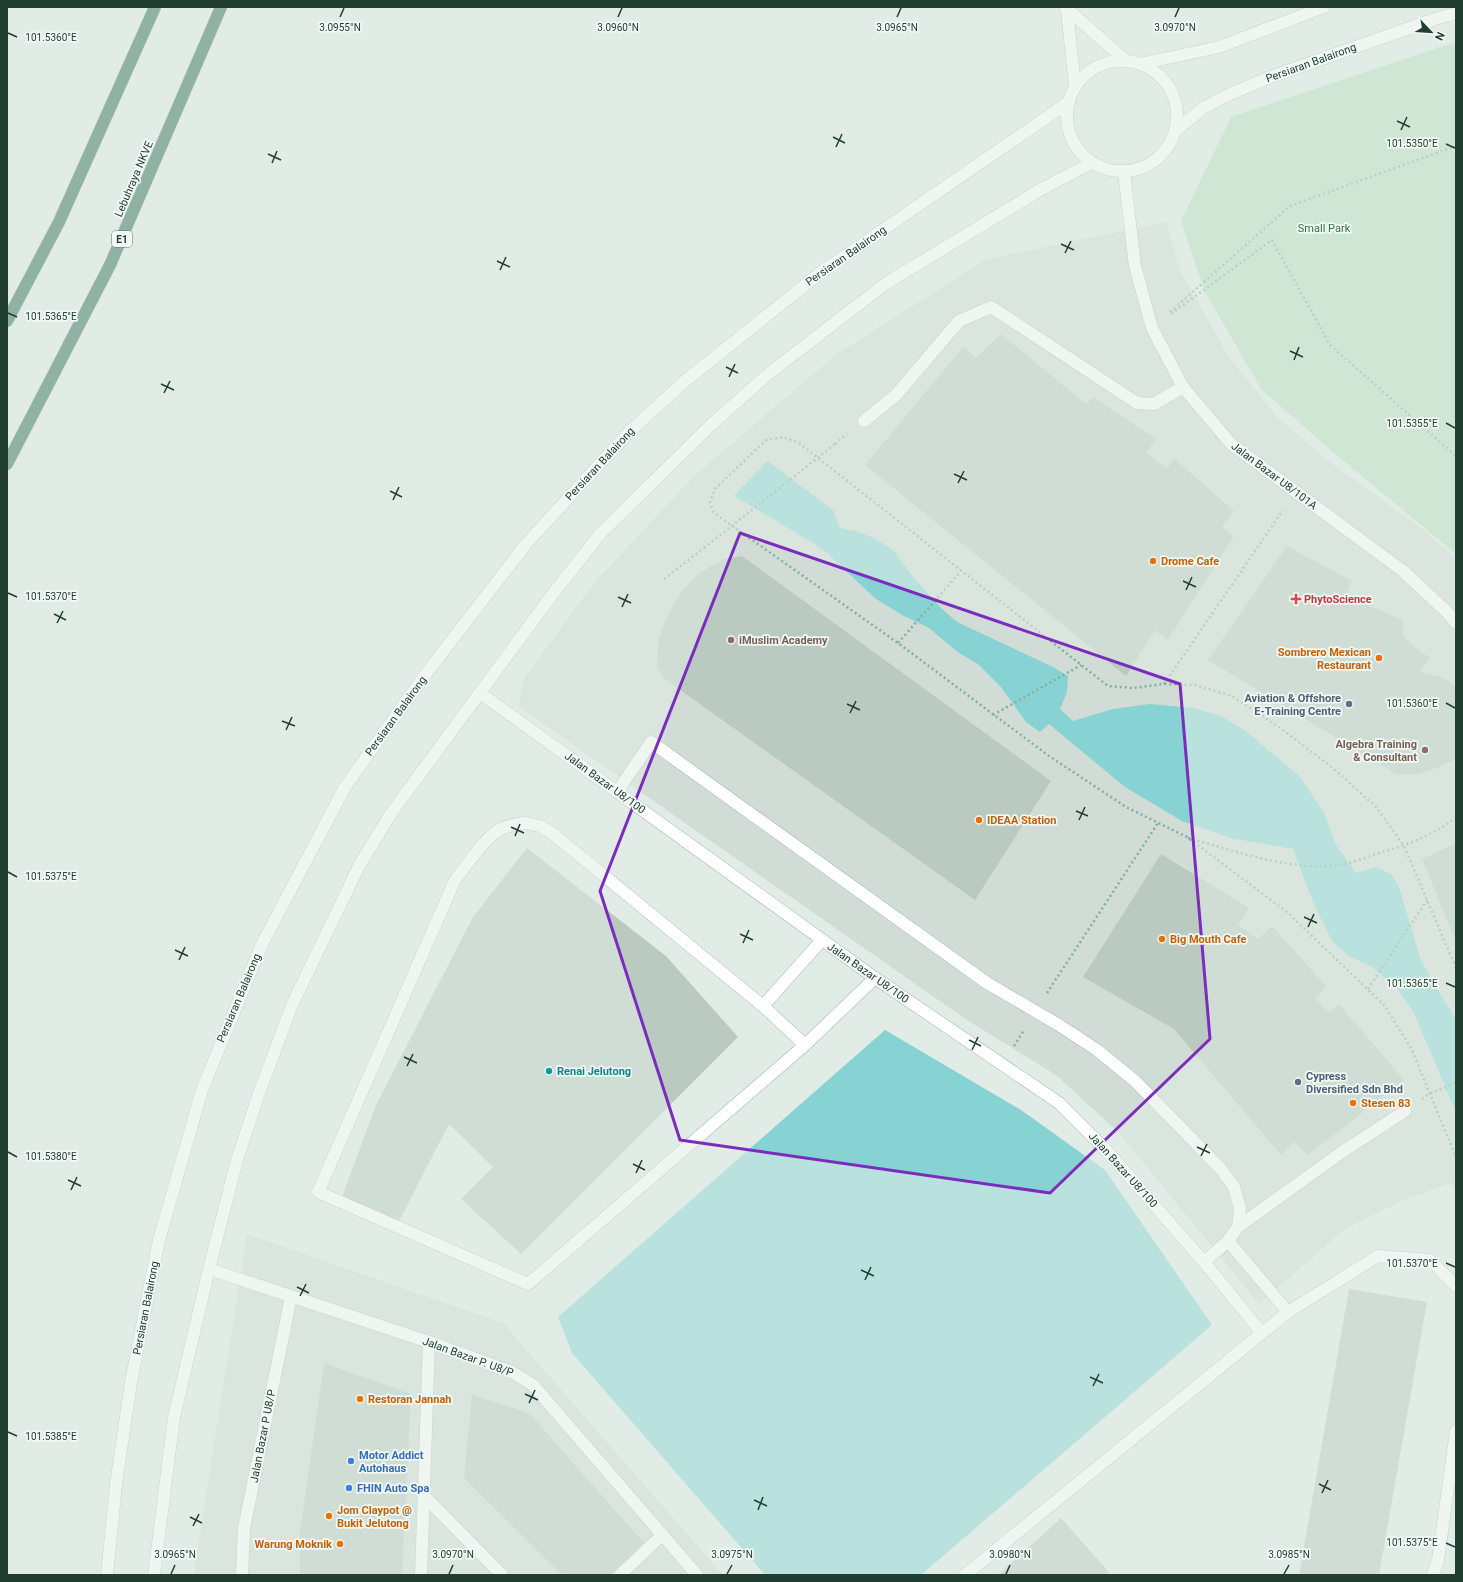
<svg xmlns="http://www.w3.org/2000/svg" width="1463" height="1582" viewBox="0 0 1463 1582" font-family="Roboto,sans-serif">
<rect width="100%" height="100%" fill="#e1ece6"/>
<g fill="#d0dcd5">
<path d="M1166,222L1180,271L1229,357L1278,418L1327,460L1421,528L1456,558V1194L1451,1183L1404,1200L1345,1229L1259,1304L1118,1132L1056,1075L967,1020L519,707L523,680L594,583L695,475L838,353L987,259Z"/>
<path d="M247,1234L503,1323L723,1575H195V1564Z"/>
</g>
<path fill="#b9debf" d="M1456,42V554L1335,454L1261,389L1205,292L1181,221L1231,117Z"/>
<g fill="#87d2d3">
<path d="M767,461L833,510L840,528L855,531L874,538L893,550L913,577L941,608L957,622L1053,667L1068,676L1067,692L1060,709L1073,721L1113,709L1150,704L1194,708L1221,716L1246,731L1300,777L1324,813L1336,845L1356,873L1376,867L1391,874L1399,887L1421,961L1456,1020V1112L1414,1013L1396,987L1372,967L1349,956L1332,941L1313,902L1293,849L1230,838L1182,821L1125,787L1049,724L1040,732L1026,722L1001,687L978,664L959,653L929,628L904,616L876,599L828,554L810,541L734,496Z"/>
<path d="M885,1030L1021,1110L1105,1170L1212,1325L921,1575H765L572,1353L558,1317Z"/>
</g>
<g fill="#bacac1">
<path d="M1001,334L1086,404L1093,397L1156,439L1146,453L1167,469L1174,458L1234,511L1222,527L1234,536L1168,640L1155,630L1126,676L865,465L963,347L976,358Z"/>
<path d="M1287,546L1352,581L1346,596L1403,620V635L1413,646L1430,658L1419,672L1442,677L1456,687V759L1440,767L1415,775L1396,774L1208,660Z"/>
<path d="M742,556L1051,781L975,900L662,677L657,664L659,638L666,618L683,590L698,574L723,559Z"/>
<path d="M1456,843V942L1422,859Z"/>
<path d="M527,848L666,956L738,1037L521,1254L461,1199L493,1167L449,1124L398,1223L342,1197L376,1105L473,917Z"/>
<path d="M1161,854L1249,908L1238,925L1258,939L1272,926L1326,986L1316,1000L1329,1012L1339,1004L1404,1080L1308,1155L1294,1142L1281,1155L1174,1029L1083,977Z"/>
<path d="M1349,1289L1427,1302L1379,1575H1299Z"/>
<path d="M324,1363L411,1394L402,1575H300V1533Z"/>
<path d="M472,1395L529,1413L644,1543L610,1575H562L464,1478Z"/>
<path d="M1061,1518L1109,1572L1106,1575H998Z"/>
</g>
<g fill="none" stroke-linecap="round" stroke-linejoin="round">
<defs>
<g id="lane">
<path d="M864,421L896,395L959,321L991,307L1137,403L1154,404L1183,387"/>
<path d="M617,792L651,742L987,983L1059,1025L1097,1050L1135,1081L1220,1168L1234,1187L1240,1208L1238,1227L1228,1241L1288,1312"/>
<path d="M526,823L540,826L552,833L763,1006L805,1045L528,1284L318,1192L455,880C467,865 483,840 499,830C507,825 517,824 526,823Z"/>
<path d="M763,1006L822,940"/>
<path d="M805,1045L875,978"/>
<path d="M1238,1227L1342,1152L1405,1111"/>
<path d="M1204,1262L1262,1333"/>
<path d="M424,1496L502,1575"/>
<path d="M421,1575L429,1342"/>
<path d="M620,1575L662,1535"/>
<path d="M965,1575L1288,1312L1378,1256L1430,1260L1456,1286"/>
<path d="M1433,1575L1438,1560L1456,1431"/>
</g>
<g id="street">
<path d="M1065,7L1126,61"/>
<path d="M1067,10L1075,87"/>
<path d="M1124,172L1135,266L1152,328L1183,387L1231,444L1403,571L1447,612L1456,623"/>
<path d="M480,693L875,978L1059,1103L1107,1151L1204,1262L1228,1241"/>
<path d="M209,1269L429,1342L512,1372L533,1385L697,1575"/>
<path d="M242,1575L244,1528L291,1297"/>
</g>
<g id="secondary">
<circle cx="1122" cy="116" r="55"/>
<path d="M1140,64L1219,47L1324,7"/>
<path d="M1175,131L1203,108L1228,95L1270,77L1435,19L1456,13"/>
<path d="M107,1575L116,1484L131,1382L159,1240L202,1090L262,944L345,787L425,675L526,544L630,431L685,381L820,273L1069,102"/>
<path d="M154,1575L174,1417L209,1269L237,1160L258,1096L292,1005L360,864L392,812L552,595L601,533L712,424L767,375L885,284L1038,191L1091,163"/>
</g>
<g id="highway">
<path d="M7,321L59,222L155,7"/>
<path d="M7,464L110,265L221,7"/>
</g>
</defs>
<use href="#lane" stroke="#a4b4ac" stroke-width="13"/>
<use href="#street" stroke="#a4b4ac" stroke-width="13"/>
<use href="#secondary" stroke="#a2bbaf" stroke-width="13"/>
<use href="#highway" stroke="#c1c9c6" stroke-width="13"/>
<g stroke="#81b19b" stroke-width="2.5" stroke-dasharray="2 3" stroke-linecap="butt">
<path d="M1170,312L1290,206L1456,146"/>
<path d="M1171,314L1272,240L1330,345L1456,456"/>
<path d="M835,444L847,434"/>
<path d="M664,579L704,548"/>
<path d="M898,643L961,571"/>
<path d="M1164,684L1283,510"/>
<path d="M993,715L1081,665"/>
<path d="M1188,838C1232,850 1293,872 1338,865C1353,863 1368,857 1382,852C1408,845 1435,834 1456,817"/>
<path d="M1456,968L1404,846L1377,808L1334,769L1279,727L1232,696L1195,685L1164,684L1133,688L1108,686L799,443L783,437L766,440L715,489L710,502L714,513L898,643L1049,756L1126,807L1187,837L1288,913L1384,1005L1411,1048L1456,1157"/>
<path d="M1368,989L1427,900"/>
<path d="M1047,993L1158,823"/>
<path d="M1014,1046L1024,1030"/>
<path d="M1422,1099L1429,1094L1456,1083"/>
</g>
<use href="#lane" stroke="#fff" stroke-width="12"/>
<use href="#street" stroke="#fff" stroke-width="12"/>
<use href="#secondary" stroke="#fff" stroke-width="12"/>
<use href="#highway" stroke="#2c6b56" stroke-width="12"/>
<path stroke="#81b19b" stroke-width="2.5" stroke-dasharray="2 3" stroke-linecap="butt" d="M704,548L835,444"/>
</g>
<path d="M0 0H1463V1582H0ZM740,533L1180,684L1210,1039L1050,1193L680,1140L600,891Z" fill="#e1ece6" fill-opacity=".55" fill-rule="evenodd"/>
<path fill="none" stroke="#7b2cbf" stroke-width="3" stroke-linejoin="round" d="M740,533L1180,684L1210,1039L1050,1193L680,1140L600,891Z"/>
<path fill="none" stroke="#213e32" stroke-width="1.5" d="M340,17L344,8M618,17L622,8M897,17L901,8M1175,17L1179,8M8,33L17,37M1397,121L1410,127M1401,130L1407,117M833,137L845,143M1446,144L1455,148M836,147L842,134M268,154L281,160M272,163L277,151M1061,244L1074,250M1065,253L1071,241M497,261L510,267M500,270L506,257M8,313L17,317M1290,351L1303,357M1294,360L1299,347M726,367L738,373M729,377L735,364M161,384L174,390M164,393L170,381M1446,423L1455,428M954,474L967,480M958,483L964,471M390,491L402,497M393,500L399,487M1183,581L1196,587M1186,590L1192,577M8,593L17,597M618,597L631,603M622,607L628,594M54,614L66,620M57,623L63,611M1446,703L1455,708M847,704L860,710M850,713L856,701M282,721L295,726M286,730L292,717M1076,811L1088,816M1079,820L1085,807M511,827L524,833M515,836L520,824M8,872L17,877M1304,917L1317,923M1308,927L1314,914M740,934L753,940M743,943L749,930M175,950L188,956M179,960L185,947M1446,983L1455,987M969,1040L981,1046M972,1050L978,1037M404,1057L417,1063M407,1066L413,1054M1197,1147L1210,1153M8,1152L17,1157M1201,1156L1207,1144M633,1164L645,1170M636,1173L642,1160M68,1180L81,1186M71,1190L77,1177M1446,1263L1455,1267M861,1270L874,1276M865,1280L871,1267M297,1287L309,1293M300,1296L306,1284M1090,1377L1103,1383M1093,1386L1099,1374M525,1394L538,1400M529,1403L535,1390M8,1432L17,1436M1319,1484L1331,1490M1322,1493L1328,1480M754,1500L767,1506M758,1510L763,1497M190,1517L202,1523M193,1526L199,1514M1446,1543L1455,1547M171,1574L175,1565M449,1574L453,1565M727,1574L732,1565M1006,1574L1010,1565M1284,1574L1289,1565"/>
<g fill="#e8710a" stroke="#f2f9f4" stroke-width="1.5">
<circle cx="1153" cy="561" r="4"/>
<circle cx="1379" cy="658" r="4"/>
<circle cx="979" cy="820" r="4"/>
<circle cx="1162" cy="939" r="4"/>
<circle cx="1353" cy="1103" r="4"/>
<circle cx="360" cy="1399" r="4"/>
<circle cx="329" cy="1516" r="4"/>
<circle cx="340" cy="1544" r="4"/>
</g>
<path fill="#e0444e" stroke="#f2f9f4" stroke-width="1.5" d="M1294 593h4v4h4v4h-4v4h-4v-4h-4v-4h4z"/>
<g fill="#8d6e63" stroke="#f2f9f4" stroke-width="1.5">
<circle cx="731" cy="640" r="4"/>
<circle cx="1425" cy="750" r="4"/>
</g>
<g fill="#5c6f8a" stroke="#f2f9f4" stroke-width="1.5">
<circle cx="1349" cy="704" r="4"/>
<circle cx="1298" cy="1082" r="4"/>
</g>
<circle fill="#0f9aa8" stroke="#f2f9f4" stroke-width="1.5" cx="549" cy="1071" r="4"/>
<g fill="#3f7fe0" stroke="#f2f9f4" stroke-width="1.5">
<circle cx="351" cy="1461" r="4"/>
<circle cx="349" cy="1488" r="4"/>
</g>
<g text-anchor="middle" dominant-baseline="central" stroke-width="3.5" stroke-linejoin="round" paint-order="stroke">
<rect fill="#f2f9f4" stroke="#60766c" stroke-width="1" x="112" y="231" width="20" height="16" rx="3"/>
<g font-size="10" font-weight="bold" fill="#213e32">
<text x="122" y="239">E1</text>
</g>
<g font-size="11" fill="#213e32" stroke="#f2f9f4">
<text transform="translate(1311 63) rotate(-20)">Persiaran Balairong</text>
<text transform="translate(134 179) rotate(-67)">Lebuhraya NKVE</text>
<text transform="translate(846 256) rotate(-35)">Persiaran Balairong</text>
<text transform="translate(600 464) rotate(-47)">Persiaran Balairong</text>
<text transform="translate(1274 476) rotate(37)">Jalan Bazar U8/101A</text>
<text transform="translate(396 716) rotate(-54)">Persiaran Balairong</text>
<text transform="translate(605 783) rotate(36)">Jalan Bazar U8/100</text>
<text transform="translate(868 973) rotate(35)">Jalan Bazar U8/100</text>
<text transform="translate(239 998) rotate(-67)">Persiaran Balairong</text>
<text transform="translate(1123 1170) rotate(48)">Jalan Bazar U8/100</text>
<text transform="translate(146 1308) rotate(-79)">Persiaran Balairong</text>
<text transform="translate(468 1357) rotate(20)">Jalan Bazar P. U8/P</text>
<text transform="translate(263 1436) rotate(-79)">Jalan Bazar P U8/P</text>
</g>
<g font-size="11" fill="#2a763d" stroke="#f2f9f4">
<text x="1324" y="228">Small Park</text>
</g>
<g font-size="11" font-weight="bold" fill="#c56008" stroke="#f2f9f4" text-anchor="start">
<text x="1161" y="561">Drome Cafe</text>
<text x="1371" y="652" text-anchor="end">Sombrero Mexican<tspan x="1371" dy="13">Restaurant</tspan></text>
<text x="987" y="820">IDEAA Station</text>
<text x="1170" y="939">Big Mouth Cafe</text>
<text x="1361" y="1103">Stesen 83</text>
<text x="368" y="1399">Restoran Jannah</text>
<text x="337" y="1510">Jom Claypot @<tspan x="337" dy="13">Bukit Jelutong</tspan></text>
<text x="332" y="1544" text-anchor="end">Warung Moknik</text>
</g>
<g font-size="11" font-weight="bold" fill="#be3a42" stroke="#f2f9f4" text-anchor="start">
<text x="1304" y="599">PhytoScience</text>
</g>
<g font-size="11" font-weight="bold" fill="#785e54" stroke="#f2f9f4" text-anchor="start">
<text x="739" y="640">iMuslim Academy</text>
<text x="1417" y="744" text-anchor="end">Algebra Training<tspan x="1417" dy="13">&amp; Consultant</tspan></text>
</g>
<g font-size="11" font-weight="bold" fill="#4e5e75" stroke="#f2f9f4" text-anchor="end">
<text x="1341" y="698">Aviation &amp; Offshore<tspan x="1341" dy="13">E-Training Centre</tspan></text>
<text x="1306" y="1076" text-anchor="start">Cypress<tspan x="1306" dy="13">Diversified Sdn Bhd</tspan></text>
</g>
<g font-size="11" font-weight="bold" fill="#0d838f" stroke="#f2f9f4" text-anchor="start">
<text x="557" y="1071">Renai Jelutong</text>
</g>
<g font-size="11" font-weight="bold" fill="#366cbe" stroke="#f2f9f4" text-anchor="start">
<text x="359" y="1455">Motor Addict<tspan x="359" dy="13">Autohaus</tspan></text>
<text x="357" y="1488">FHIN Auto Spa</text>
</g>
</g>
<g font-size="10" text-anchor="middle" fill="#213e32" stroke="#f2f9f4" stroke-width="3.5" stroke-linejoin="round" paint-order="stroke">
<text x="340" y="31">3.0955°N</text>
<text x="618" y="31">3.0960°N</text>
<text x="897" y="31">3.0965°N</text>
<text x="1175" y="31">3.0970°N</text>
<text x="51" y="41">101.5360°E</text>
<text x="1412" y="147">101.5350°E</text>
<text x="51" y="320">101.5365°E</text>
<text x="1412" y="427">101.5355°E</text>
<text x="51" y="600">101.5370°E</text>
<text x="1412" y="707">101.5360°E</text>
<text x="51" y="880">101.5375°E</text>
<text x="1412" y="987">101.5365°E</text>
<text x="51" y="1160">101.5380°E</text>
<text x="1412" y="1267">101.5370°E</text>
<text x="51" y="1440">101.5385°E</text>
<text x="1412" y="1546">101.5375°E</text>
<text x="175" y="1558">3.0965°N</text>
<text x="453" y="1558">3.0970°N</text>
<text x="732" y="1558">3.0975°N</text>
<text x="1010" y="1558">3.0980°N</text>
<text x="1289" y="1558">3.0985°N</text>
</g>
<rect width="1463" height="1582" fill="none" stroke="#213e32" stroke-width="16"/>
<g transform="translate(1431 32) rotate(115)" stroke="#f2f9f4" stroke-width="3" paint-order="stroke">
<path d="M0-3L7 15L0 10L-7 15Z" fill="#213e32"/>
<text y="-6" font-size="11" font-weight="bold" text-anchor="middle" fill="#213e32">N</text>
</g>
</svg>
